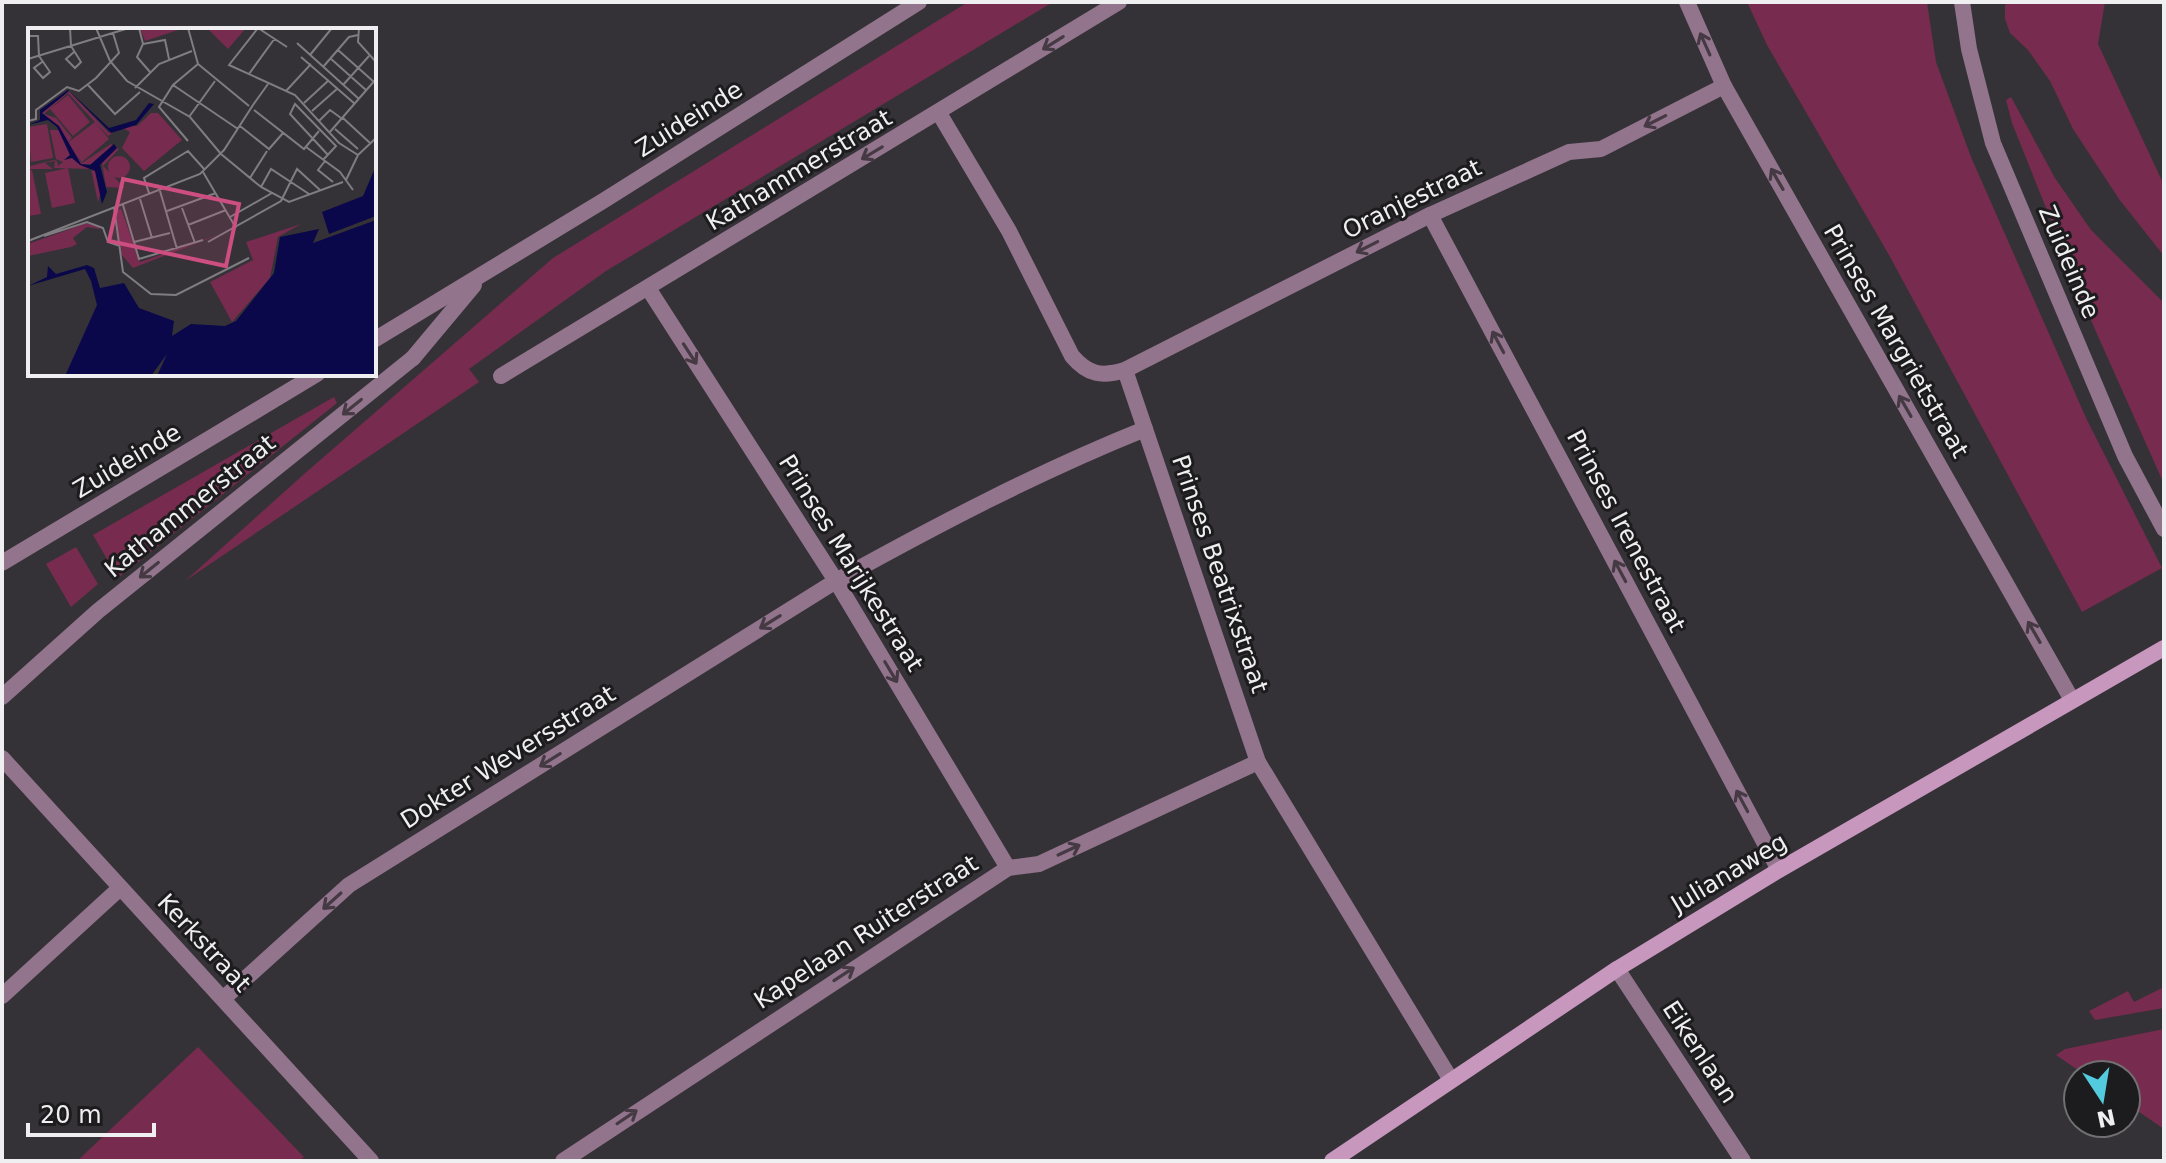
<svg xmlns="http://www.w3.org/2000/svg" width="2166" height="1163" viewBox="0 0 2166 1163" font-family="'DejaVu Sans',sans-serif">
<rect width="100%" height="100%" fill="#353237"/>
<g fill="#762b4f">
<path d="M968,2H1053L606,271L469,369L479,382L185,581L303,475L553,258Z"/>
<path d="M1747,2H1927L1936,62L1971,157L2087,420L2162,568L2082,612L1889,255L1767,45Z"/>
<path d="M2009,2H2105L2098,44L2164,185V256L2119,199L2073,129L2050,81L2028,50L2010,33L2005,19V5Z"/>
<path d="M2011,97L2055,178L2091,230L2164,303V484L2093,325L2012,123L2006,100Z"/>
<path d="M334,397L337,403L118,578L93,535Z"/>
<path d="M76,547L98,584L71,607L46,564Z"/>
<path d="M2164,987V1008L2095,1020L2089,1011L2128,991L2134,1002Z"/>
<path d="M2164,1029V1129L2126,1103V1075H2085L2056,1055L2065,1049Z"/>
<path d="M198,1047L304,1157L299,1161H77Z"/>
</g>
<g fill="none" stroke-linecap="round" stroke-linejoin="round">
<g stroke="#92748c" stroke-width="16">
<path d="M374,340L603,201L919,2"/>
<path d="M413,358L474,285"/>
<path d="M2,563L317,374"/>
<path d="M836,581C937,525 1038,472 1145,429"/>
</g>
<g stroke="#92748c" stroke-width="16">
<path d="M1687,2L1724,86L2072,700"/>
<path d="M1962,2L1969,49L1993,143L2125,456L2164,529"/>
<path d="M939,113L1009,231L1072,356C1088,375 1102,377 1125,370L1430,215L1569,152L1601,149L1724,86"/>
<path d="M1430,215L1779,870"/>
<path d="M648,288L836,581L1008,868"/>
<path d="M1125,370L1258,762L1451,1080"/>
<path d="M501,376L1119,2"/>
<path d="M2,697L98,611L413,358"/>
<path d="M2,758L371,1161"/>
<path d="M1617,969L1743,1161"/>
<path d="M2,996L119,889"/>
<path d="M224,998L349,885L836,581"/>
<path d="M563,1161L1008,868L1039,864L1258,762"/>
</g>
<path stroke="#c797be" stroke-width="16" d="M1332,1161L1617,969L1779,870L2164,648"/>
</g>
<defs><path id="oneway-shaft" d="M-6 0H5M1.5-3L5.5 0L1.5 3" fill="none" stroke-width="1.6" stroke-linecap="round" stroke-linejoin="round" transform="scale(2)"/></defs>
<g stroke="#453a44">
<use href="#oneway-shaft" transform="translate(1053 43) rotate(148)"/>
<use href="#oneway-shaft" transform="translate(1705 44) rotate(-114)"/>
<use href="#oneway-shaft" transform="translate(1655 121) rotate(153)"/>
<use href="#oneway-shaft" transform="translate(872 153) rotate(149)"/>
<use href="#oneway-shaft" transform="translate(1777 179) rotate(-120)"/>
<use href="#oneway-shaft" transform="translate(1367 247) rotate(153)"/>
<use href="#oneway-shaft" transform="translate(1498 342) rotate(-118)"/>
<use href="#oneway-shaft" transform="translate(690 354) rotate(57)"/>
<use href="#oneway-shaft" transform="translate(1905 406) rotate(-120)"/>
<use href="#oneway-shaft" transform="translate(352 407) rotate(141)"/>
<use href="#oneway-shaft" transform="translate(149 570) rotate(141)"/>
<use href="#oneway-shaft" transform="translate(1620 571) rotate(-118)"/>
<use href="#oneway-shaft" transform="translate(770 622) rotate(148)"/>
<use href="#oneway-shaft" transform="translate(2034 632) rotate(-120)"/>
<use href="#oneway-shaft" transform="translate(891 672) rotate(59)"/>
<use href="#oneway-shaft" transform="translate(550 760) rotate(148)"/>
<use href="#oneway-shaft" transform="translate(1742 801) rotate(-118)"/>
<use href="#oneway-shaft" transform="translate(1069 850) rotate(-25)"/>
<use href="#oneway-shaft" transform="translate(332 901) rotate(138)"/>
<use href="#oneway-shaft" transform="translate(844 974) rotate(-33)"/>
<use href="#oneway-shaft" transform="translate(627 1117) rotate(-34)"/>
</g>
<g text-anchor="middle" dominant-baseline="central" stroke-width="6" stroke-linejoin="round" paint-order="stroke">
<g font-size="24" fill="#efeef0" stroke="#1c1b1d">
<text transform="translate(689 119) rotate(-32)">Zuideinde</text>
<text transform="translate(799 170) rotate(-31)">Kathammerstraat</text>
<text transform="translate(1412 199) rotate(-26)">Oranjestraat</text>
<text transform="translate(2069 262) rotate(67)">Zuideinde</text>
<text transform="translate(1896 341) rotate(60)">Prinses Margrietstraat</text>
<text transform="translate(127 461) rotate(-31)">Zuideinde</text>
<text transform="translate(190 506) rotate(-39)">Kathammerstraat</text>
<text transform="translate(1626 531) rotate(62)">Prinses Irenestraat</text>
<text transform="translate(851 563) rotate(58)">Prinses Marijkestraat</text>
<text transform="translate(1220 574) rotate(71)">Prinses Beatrixstraat</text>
<text transform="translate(508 757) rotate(-32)">Dokter Weversstraat</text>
<text transform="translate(1729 873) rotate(-31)">Julianaweg</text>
<text transform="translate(866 932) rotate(-33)">Kapelaan Ruiterstraat</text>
<text transform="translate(204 943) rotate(47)">Kerkstraat</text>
<text transform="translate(1700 1052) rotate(57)">Eikenlaan</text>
</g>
</g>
<g transform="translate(28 28)">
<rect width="348" height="348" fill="#353237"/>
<path d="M112,0H156L117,13ZM179,0H218L200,21ZM41,63L81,105L92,98H109L123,85H130L154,112L116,143L94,120L102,104L93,99L80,108L40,65L16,86L28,90L44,110L38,116L67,94L81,111L54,134L41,119L54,135L83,116L91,121L75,138L97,160L78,159L74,135L54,137L62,138L67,143L74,160L70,174L63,141L26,140L27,133L17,135L25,141H0V126L2,138L26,132L29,133L30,138L35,134L28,131L22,102H31L35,110L32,101L14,85ZM40,67L62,94L45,108L22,81ZM19,96L25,130L3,134L0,99ZM80 139a11 11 0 1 1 22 0a11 11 0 1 1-22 0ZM40,140L47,175L24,180L17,145ZM4,142L13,186L0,188V143ZM93,181L112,234L195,205L105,240L93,226L88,183ZM59,195L71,199L75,210L72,201L59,199L45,210L49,216L43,219L0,228V216ZM273,196L250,209L242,250L204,294L182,254L225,232L218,214Z" fill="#762b4f"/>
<path d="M40,62L81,100L108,92L121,75L126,76L108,97L83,105L41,63L14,85L31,98L53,136L62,137L86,116L89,120L72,137L79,164L74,176L67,143L52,137L44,130L36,132L42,127L29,99L20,92L0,97L12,92V82ZM348,138V188L301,206L294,184L335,168ZM348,192V348H129L139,326L123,348H37L69,277L63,253L57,241L0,258L19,249L20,238L28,246L59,237L66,240L72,260L96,255L111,280L146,293L144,308L163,296L197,298L208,293L246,245L252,209L291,201L285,215Z" fill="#0a084a"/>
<path fill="none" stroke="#7f7d81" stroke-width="2" d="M42,0L43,18L53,34L47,40L38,31L46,24M68,0L82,33L99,53L162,89L193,126L233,159L261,174L315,154M111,0L115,16L109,29L122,44M160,0L170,36L221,78M331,0L330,14L348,34M0,8H10L11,28L22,44L15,50L6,40L14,34M269,15L331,71M115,16L137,12L141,31M259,19L230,0L201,37L267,67L311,115L330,127M310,22L346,54M282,27L304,0M273,29L327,76M302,30L339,63M0,31L101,0M295,39L321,9L330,7M221,46L247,10M60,57L87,86L112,64M145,57L210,101M315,57L341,28M107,60L131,36L164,23M258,63L283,36M276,75L301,52M225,77L240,56M226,82L276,121L291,103M284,83L310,60M161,89L187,53M315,90L342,115M0,93L8,91V82L39,59L51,63L68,50L91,25L85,5M291,93L302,82L313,90M212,98L241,121L255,105M307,101L330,121M301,105L348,51M160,113L131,79L145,57L170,36M278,119L312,144L325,162M330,127L348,110M295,132L308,118L267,76L262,86L300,127M297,133L290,142L305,154M175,144L208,200M222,150L239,123M318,152L330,127M233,159L243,141L281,166M132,163L149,221M121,165L116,150L160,123L177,142M112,171L124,210M95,177L111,231L175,212M86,179L95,244L123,266L148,267L221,230M154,180L167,215M139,183L188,165M202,189L244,165M160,197L198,182M16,208L59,194L75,200L80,214L92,218M0,213L172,146L196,122L225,77M106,214L142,205M180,214L253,173L269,141L292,162"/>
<path fill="#cd4e80" fill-opacity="0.15" stroke="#cd4e80" stroke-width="4" d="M95,151L211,176L198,238L81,213Z"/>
<rect width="348" height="348" fill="none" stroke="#efeef0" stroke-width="4"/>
</g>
<rect width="2166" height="1163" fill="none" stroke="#efeef0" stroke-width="8"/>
<g transform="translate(2102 1099) rotate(168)"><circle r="38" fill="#1c1b1d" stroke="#706f71" stroke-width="2"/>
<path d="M0-6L14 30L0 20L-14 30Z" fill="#54cade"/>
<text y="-12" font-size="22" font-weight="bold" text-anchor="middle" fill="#efeef0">N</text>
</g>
<path d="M28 1123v12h126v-12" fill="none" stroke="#efeef0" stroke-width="4"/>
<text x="40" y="1123" font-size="24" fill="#efeef0" stroke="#1c1b1d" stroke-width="6" paint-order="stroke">20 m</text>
</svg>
